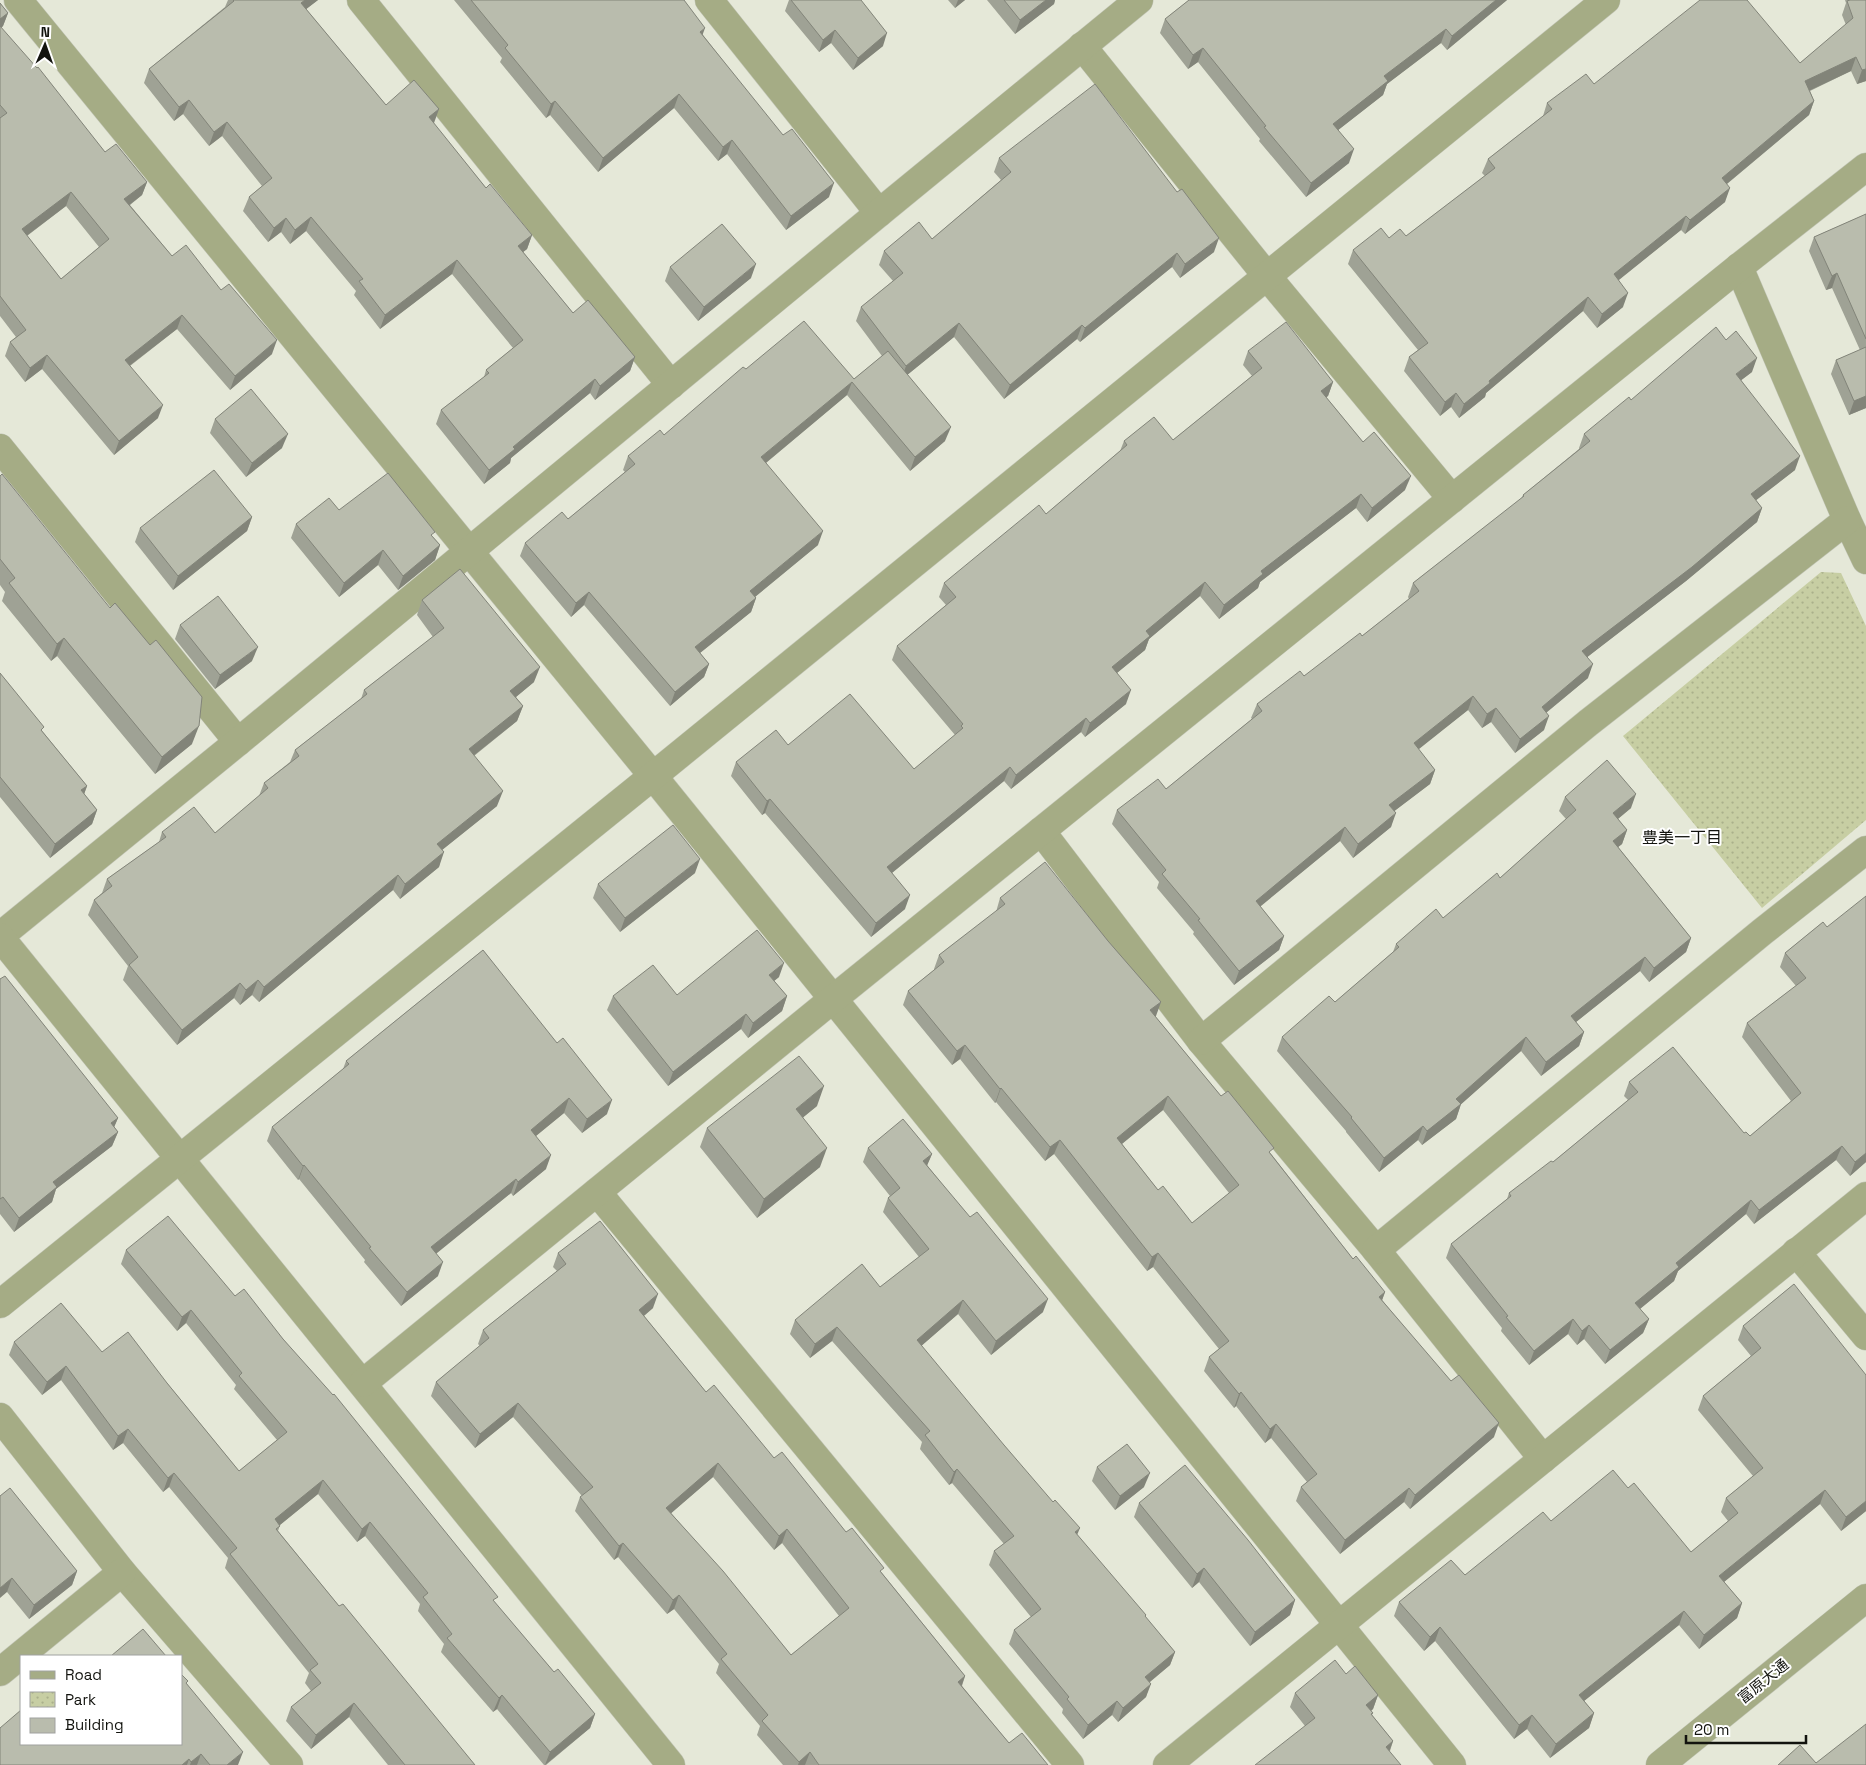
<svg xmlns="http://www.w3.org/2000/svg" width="1866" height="1765" viewBox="0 0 1866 1765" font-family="'Space Grotesk','Noto Sans JP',sans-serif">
<defs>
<pattern id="park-dots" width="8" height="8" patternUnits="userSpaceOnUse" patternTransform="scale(1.25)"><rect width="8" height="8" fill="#c7cea3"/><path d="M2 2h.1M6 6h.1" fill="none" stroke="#aab08b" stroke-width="1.8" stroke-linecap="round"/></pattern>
</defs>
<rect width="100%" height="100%" fill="#e5e8d8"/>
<path fill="url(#park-dots)" d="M1821,572L1841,573L1866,626V820L1762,908L1623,736Z"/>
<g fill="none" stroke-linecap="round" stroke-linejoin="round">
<defs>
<g id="minor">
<path d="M18,0L653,776L1452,1765"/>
<path d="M361,0L671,385"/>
<path d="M709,0L879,213"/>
<path d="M1082,46L1266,275L1452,499"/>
<path d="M1739,267L1847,520L1866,560"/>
<path d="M0,448L238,742"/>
<path d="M1041,831L1201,1041L1376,1250L1543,1459"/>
<path d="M0,936L238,742L879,213L1139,0"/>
<path d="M0,937L671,1765"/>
<path d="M1201,1041L1588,723L1847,520"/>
<path d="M597,1192L1070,1765"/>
<path d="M1376,1250L1762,932L1866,850"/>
<path d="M1796,1252L1866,1336"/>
<path d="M0,1304L653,776L1606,0"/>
<path d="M363,1383L833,999L1739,267L1866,167"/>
<path d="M0,1417L122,1572L289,1765"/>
<path d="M0,1672L122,1572"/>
<path d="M1167,1765L1866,1196"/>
<path d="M1660,1765L1866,1598"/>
</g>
</defs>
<use href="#minor" stroke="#c3c6b8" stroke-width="29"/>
<use href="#minor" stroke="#a5ac85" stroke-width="28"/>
</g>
<g fill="#9fa295" fill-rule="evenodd">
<path d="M228,0H318L306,9L386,105L439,109L433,123L486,188L532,235L527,249L523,252L573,313L635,357L630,371L595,400L590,393L511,458L510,463L484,484L436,424L441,410L484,377L486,370L513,348L452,274L380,329L354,295L356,291L306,231L290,244L281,232L268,242L243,211L249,197L262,186L222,136L209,146L183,114L174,121L144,83L149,69L225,7Z"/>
<path d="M454,0H684L703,35L829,197L786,230L727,154L718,161L674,108L598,172L550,115L546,118L500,62L502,58Z"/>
<path d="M789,0H861L883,46L853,70L831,43L819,52L785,11Z"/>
<path d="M948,0H965L955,8Z"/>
<path d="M987,0H1055L1054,4L1015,34Z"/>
<path d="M1189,0H1507L1447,50L1441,43L1387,84L1383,95L1338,130L1349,163L1306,197L1259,141L1260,139L1198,62L1188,69L1160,33L1165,19Z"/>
<path d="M1845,0H1866V81L1857,84L1851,71L1810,91L1814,101L1809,115L1727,184L1725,202L1685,234L1681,230L1618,280L1623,307L1597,328L1583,311L1486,393L1485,397L1459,418L1451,407L1440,416L1404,371L1409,357L1418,350L1348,264L1353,250L1389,238L1406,236L1485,176L1482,173L1488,159L1543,116L1547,103L1594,84L1800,63L1846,25L1842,15L1846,3Z"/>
<path d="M0,3L8,13L3,26L1,28L105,152L147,182L142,195L130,205L172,256L221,290L272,354L230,390L177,329L130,366L158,418L114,455L42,369L25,382L5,356L10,342L16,337L0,316ZM66,206L99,247L61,279L27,236Z"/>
<path d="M999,158L1214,252L1180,278L1172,267L1080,342L1077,339L1004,399L954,337L907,375L945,441L910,471L847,395L766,463L818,545L755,597L756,598L751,612L700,653L709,664L704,677L670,706L584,605L571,617L520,556L525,543L568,519L625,472L623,470L628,456L664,435L746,369L854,379L882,356L856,321L861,307L893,281L879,265L884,251L932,239L1001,180L994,172Z"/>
<path d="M1866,214V408L1849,415L1831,374L1836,360L1860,350L1832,288L1826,290L1809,251L1814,237Z"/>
<path d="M670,267L751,278L698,321L665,281Z"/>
<path d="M1248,351L1333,382L1328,396L1326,397L1363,442L1405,490L1367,522L1356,508L1260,582L1258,588L1219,619L1200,596L1149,639L1145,650L1117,673L1126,704L1085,737L1081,732L1011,789L1004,781L892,873L905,909L871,937L765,813L762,815L731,776L736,762L788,745L914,769L955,735L892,660L897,646L946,605L939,597L944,583L1046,514L1120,451L1124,441L1173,440L1252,376L1243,365Z"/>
<path d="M1752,372L1741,380L1795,470L1756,500L1762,508L1757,522L1686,581L1587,657L1588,678L1546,713L1544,730L1515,753L1491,722L1482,728L1468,710L1418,749L1435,770L1430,784L1394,811L1391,827L1353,858L1340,841L1260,906L1284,936L1279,950L1234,985L1193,934L1194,932L1157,888L1159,882L1112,824L1117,810L1166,789L1252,719L1251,718L1257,704L1304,676L1362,636L1409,599L1408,597L1413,583L1521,499L1523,495L1579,449V448L1584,434L1631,400Z"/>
<path d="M215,419L282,448L246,477L210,433Z"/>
<path d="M0,476L192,744L155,774L57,656L51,661L2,601L5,592L0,585Z"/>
<path d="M339,510L433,537L440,545L435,560L398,590L378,565L339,597L291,538L296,524Z"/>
<path d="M252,517L247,531L173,590L135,542L140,528Z"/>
<path d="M422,600L534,682L516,697L523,706L517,721L474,756L497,806L442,850L439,867L400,899L393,890L259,1002L252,995L240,1005L234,998L177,1045L123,980L128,966L88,915L94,900L102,893L107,879L159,842L162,832L215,833L259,796L264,783L290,762L295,750L361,699L364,690L433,637L417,615Z"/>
<path d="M180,625L252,661L215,689L175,639Z"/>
<path d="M0,673L43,732L87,786L84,794L97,810L92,824L50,858L0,797Z"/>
<path d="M1565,797L1631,808L1618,819L1627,830L1622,844L1618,847L1691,938L1686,952L1649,982L1640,971L1576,1022L1584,1032L1579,1046L1541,1076L1521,1051L1461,1104L1456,1119L1422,1145L1418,1140L1379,1172L1346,1132V1131L1277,1051L1282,1037L1335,1002L1393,952L1396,944L1443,918L1500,878L1566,819L1559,811Z"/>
<path d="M695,873L620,932L593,898L598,884Z"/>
<path d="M1000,898L1108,941L1161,1002L1155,1016L1221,1096L1272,1155L1353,1259L1385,1292L1382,1300L1494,1437L1410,1509L1404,1502L1340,1554L1296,1501L1301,1487L1307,1482L1271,1438L1265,1443L1236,1406L1234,1408L1204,1371L1209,1357L1219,1349L1153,1267L1147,1271L1054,1154L1045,1161L996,1102L995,1103L960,1059L952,1065L903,1005L908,991L934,970V969L939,955L996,912ZM1163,1110L1229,1193L1192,1223L1158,1190L1122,1144Z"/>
<path d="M1823,922L1866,1162L1850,1176L1836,1160L1754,1224L1746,1214L1678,1271L1674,1281L1640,1309L1649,1319L1643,1333L1605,1364L1584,1339L1577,1345L1568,1334L1529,1365L1501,1331L1502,1328L1446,1258L1451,1244L1507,1199L1509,1193L1553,1162L1628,1100L1624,1096L1629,1082L1750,1136L1791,1101L1742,1037L1747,1023L1796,986L1780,967L1785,953Z"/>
<path d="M483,950L607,1114L582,1133L564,1113L536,1136L546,1169L513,1196L511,1193L436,1253L438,1276L401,1306L364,1262L365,1260L299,1179L298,1180L267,1141L272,1127L343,1069L346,1061Z"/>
<path d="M779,977L774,981L787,996L782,1011L748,1038L741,1029L668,1086L607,1010L613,996L677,995Z"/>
<path d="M0,979L118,1118L114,1127L118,1132L112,1146L56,1189L52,1202L14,1232L0,1214Z"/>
<path d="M817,1106L803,1117L820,1167L757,1218L700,1147L707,1128Z"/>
<path d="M868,1148L932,1154L927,1165L1043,1312L991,1355L958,1314L921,1346L1145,1617L1175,1652L1170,1665L1150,1682L1146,1697L1118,1722L1112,1715L1083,1739L1062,1713L1063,1709L1009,1644L1014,1630L1031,1617L989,1565L994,1551L1004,1544L952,1483L949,1485L920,1449L922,1442L832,1341L810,1358L790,1334L795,1320L880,1287L919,1257L883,1212L888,1198L890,1196L863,1162Z"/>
<path d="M126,1250L235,1296L283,1339L495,1603L554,1672L595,1714L590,1728L546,1765H544L497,1709L493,1712L441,1652L444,1644L418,1611L420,1604L365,1536L357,1542L318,1494L280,1525L278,1531L339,1606L475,1765H388L349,1717L311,1749L286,1721L291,1707L311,1691L305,1683L309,1673L225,1568L228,1558L169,1487L163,1492L123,1443L113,1450L61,1380L42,1395L9,1355L14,1342L102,1352L167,1383L239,1471L277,1440L234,1389L236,1385L186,1323L177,1331L121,1264Z"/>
<path d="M558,1253L653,1308L644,1316L706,1392L774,1458L846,1532L882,1573L965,1676L962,1686L1009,1743L1048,1765H783L757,1735L760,1726L716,1673L719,1664L674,1609L667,1614L618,1557L614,1560L575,1511L580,1497L582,1496L513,1417L475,1448L431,1396L436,1382L480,1346L478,1344L483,1330L557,1271L553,1267ZM713,1477L774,1550L782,1543L839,1616L791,1655L671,1513Z"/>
<path d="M1794,1284L1866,1511L1841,1531L1820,1504L1724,1582L1742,1603L1737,1618L1699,1649L1679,1625L1584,1701L1594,1713L1589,1728L1550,1758L1527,1729L1514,1739L1435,1641L1424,1651L1394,1616L1399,1602L1465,1575L1551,1521L1628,1488L1691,1552L1728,1521L1721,1512L1726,1498L1753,1476L1698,1410L1703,1396L1751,1356L1738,1340L1743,1326Z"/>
<path d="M1097,1467L1144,1487L1115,1510L1092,1481Z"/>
<path d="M0,1496L77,1571L72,1585L29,1619L7,1592Z"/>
<path d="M1139,1503L1295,1600L1290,1615L1250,1646L1199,1582L1192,1588L1134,1517Z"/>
<path d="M1346,1674L1378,1695L1373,1709L1371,1711L1373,1713L1372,1715L1393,1741L1390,1751L1305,1726L1290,1707L1295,1693Z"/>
<path d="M187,1684L238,1765H0L21,1744Z"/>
</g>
<g fill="#828479">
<path d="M305,0H318L296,17L301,3Z"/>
<path d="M958,0H965L955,8Z"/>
<path d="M1046,0H1055L1054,4L1015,34L1020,20Z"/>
<path d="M1496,0H1507L1447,50L1452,36Z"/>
<path d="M8,13L3,26L0,29V19Z"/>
<path d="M705,28L700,42V32Z"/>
<path d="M1446,29L1441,43L1387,84L1383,95L1328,138L1333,124L1384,76Z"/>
<path d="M835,30L831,43L819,52L823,40Z"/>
<path d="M887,33L883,46L853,70L858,58Z"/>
<path d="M1203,48L1198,62L1188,69L1193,55Z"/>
<path d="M1856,57L1851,71L1800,95L1805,81Z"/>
<path d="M1866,69V81L1857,84L1862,70Z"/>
<path d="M679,94L674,108L598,172L603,158Z"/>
<path d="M189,100L183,114L174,121L179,107Z"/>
<path d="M555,101L550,115L546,118L551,104Z"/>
<path d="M1814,101L1809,115L1717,192L1722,178Z"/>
<path d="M439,109L434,123L424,131L429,117Z"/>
<path d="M227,122L222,136L209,146L214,132Z"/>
<path d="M732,140L727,154L718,161L723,147Z"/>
<path d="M1354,149L1349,163L1306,197L1311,183Z"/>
<path d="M147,182L142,195L119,213L124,199Z"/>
<path d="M834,183L829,197L786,230L791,216Z"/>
<path d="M1730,188L1725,202L1685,234L1690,220Z"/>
<path d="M71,192L66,206L17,243L22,229Z"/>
<path d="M1686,216L1681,230L1609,288L1614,274Z"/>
<path d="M311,217L306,231L290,244L295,230Z"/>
<path d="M286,218L281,232L268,242L274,228Z"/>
<path d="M532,235L527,249L513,260L518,246Z"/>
<path d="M1219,238L1214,252L1180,278L1185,264Z"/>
<path d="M1177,253L1172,267L1080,342L1085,328Z"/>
<path d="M457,260L452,274L380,329L385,315Z"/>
<path d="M756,264L751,278L698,321L704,307Z"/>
<path d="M1837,273L1832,288L1826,290L1832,276Z"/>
<path d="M1628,293L1623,307L1597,328L1602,314Z"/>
<path d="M1588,297L1583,311L1486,393L1485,397L1459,418L1464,404L1489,381Z"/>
<path d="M182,315L177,329L120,373L125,360Z"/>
<path d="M959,323L954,337L901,380L906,366Z"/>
<path d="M1082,325L1077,339L1004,399L1010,385Z"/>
<path d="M277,340L272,354L230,390L235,376Z"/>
<path d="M47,355L42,369L25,382L30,368Z"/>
<path d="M635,357L630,371L595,400L600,386Z"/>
<path d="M1757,358L1752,372L1731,388L1736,374Z"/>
<path d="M595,379L590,393L511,458L510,463L484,484L489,470L513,447Z"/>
<path d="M852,382L847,395L756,471L761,457Z"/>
<path d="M1333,382L1328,396L1316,405L1321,391Z"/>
<path d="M1456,393L1451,407L1440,416L1445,402Z"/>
<path d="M1866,396V408L1849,415L1854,401Z"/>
<path d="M163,405L158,418L114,455L119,441Z"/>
<path d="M951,427L945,441L910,471L915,457Z"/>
<path d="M288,434L282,448L246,477L252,463Z"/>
<path d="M1800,456L1795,470L1746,508L1751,494Z"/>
<path d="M1411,476L1405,490L1367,522L1372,508Z"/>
<path d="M1361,494L1356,508L1260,582L1258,588L1219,619L1224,605L1261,571Z"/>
<path d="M1762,508L1757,522L1686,581L1577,665L1582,651Z"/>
<path d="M252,517L247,531L173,590L178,576Z"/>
<path d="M823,531L818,545L745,605L750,591Z"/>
<path d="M440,545L435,560L398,590L403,576Z"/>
<path d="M383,550L378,565L339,597L344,583Z"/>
<path d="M1205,582L1200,596L1149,639L1145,650L1107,681L1112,667L1146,631Z"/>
<path d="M589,592L584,605L571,617L576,603Z"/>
<path d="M756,598L751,612L690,661L695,647Z"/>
<path d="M64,638L57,656L51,661L57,644Z"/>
<path d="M258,647L252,661L215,689L220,675Z"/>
<path d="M709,664L704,677L670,706L675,692Z"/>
<path d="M1593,664L1588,678L1536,721L1542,707Z"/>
<path d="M540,667L534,682L505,706L510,691Z"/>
<path d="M1131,690L1126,704L1085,737L1090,723Z"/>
<path d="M1473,696L1468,710L1409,757L1414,743Z"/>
<path d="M523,706L517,721L463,764L469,749Z"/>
<path d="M1496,708L1491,722L1482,728L1487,714Z"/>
<path d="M1549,716L1544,730L1515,753L1520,739Z"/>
<path d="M1086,718L1081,732L1011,789L1016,775Z"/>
<path d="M199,726L192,744L155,774L162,757Z"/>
<path d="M1010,767L1004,781L882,881L887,867Z"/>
<path d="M1435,770L1430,784L1384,819L1389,805Z"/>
<path d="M87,786L82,800L81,790Z"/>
<path d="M503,791L497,806L432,858L437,844Z"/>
<path d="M1636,794L1631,808L1608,827L1613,813Z"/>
<path d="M770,799L765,813L762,815L767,801Z"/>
<path d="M97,810L92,824L50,858L55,844Z"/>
<path d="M1396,813L1391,827L1353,858L1358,844Z"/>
<path d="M1345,827L1340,841L1250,915L1256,901Z"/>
<path d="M1627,830L1622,844L1608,855L1613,841Z"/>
<path d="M444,852L439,867L400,899L405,884Z"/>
<path d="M700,859L695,873L620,932L625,918Z"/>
<path d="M398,875L393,890L259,1002L264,987Z"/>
<path d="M910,895L905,909L871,937L876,923Z"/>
<path d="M1284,936L1279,950L1234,985L1239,971Z"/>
<path d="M1691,938L1686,952L1649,982L1654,968Z"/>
<path d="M1645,957L1640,971L1566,1030L1571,1016Z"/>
<path d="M784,963L779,977L764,989L769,975Z"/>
<path d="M258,980L252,995L240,1005L246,990Z"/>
<path d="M240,983L234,998L177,1045L182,1030Z"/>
<path d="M787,996L782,1011L748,1038L753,1023Z"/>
<path d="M1161,1002L1156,1016L1145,1024L1150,1010Z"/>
<path d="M746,1014L741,1029L668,1086L673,1072Z"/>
<path d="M1584,1032L1579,1046L1541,1076L1546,1062Z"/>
<path d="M1526,1037L1521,1051L1458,1107L1461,1104L1456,1119L1422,1145L1427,1131L1456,1099Z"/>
<path d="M965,1045L960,1059L952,1065L957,1051Z"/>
<path d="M824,1086L817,1106L789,1129L796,1109Z"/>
<path d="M1001,1088L996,1102L995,1103L1000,1089Z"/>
<path d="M1168,1096L1163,1110L1112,1152L1117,1138Z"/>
<path d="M569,1098L564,1113L526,1144L531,1130Z"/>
<path d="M612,1100L607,1114L582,1133L587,1119Z"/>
<path d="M118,1118L112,1132L111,1123Z"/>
<path d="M1423,1126L1418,1140L1379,1172L1384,1158Z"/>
<path d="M118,1132L112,1146L56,1189L52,1202L14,1232L19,1218L53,1182Z"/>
<path d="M1060,1140L1054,1154L1045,1161L1050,1147Z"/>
<path d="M1842,1146L1836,1160L1754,1224L1759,1210Z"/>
<path d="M827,1148L820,1167L757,1218L764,1199Z"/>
<path d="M1866,1153V1162L1850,1176L1855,1162Z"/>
<path d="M932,1154L926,1168L923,1161Z"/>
<path d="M551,1155L546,1169L513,1196L518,1182Z"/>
<path d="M304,1165L299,1179L298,1180L303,1166Z"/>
<path d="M516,1179L511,1193L426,1262L431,1247Z"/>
<path d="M1751,1200L1746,1214L1678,1271L1674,1281L1630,1317L1635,1303L1676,1263Z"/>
<path d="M1158,1253L1153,1267L1147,1271L1152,1257Z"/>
<path d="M443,1262L438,1276L401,1306L407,1292Z"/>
<path d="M1385,1292L1380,1306L1379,1297Z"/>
<path d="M658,1294L653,1308L634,1324L639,1310Z"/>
<path d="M1048,1299L1043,1312L991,1355L996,1341Z"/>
<path d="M963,1300L958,1314L912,1354L917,1340Z"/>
<path d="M191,1310L186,1323L177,1331L182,1317Z"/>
<path d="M1573,1319L1568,1334L1529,1365L1534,1351Z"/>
<path d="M1649,1319L1643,1333L1605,1364L1610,1350Z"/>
<path d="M1589,1325L1584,1339L1577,1345L1582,1331Z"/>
<path d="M837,1327L832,1341L810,1358L815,1344Z"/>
<path d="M66,1366L61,1380L42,1395L47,1382Z"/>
<path d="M1241,1392L1236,1406L1234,1408L1239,1394Z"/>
<path d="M518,1403L513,1417L475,1448L480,1434Z"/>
<path d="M1499,1423L1494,1437L1410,1509L1415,1495Z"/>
<path d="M1276,1424L1271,1438L1265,1443L1270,1429Z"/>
<path d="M128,1429L123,1443L113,1450L118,1436Z"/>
<path d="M718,1463L713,1477L661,1522L666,1508Z"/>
<path d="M957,1469L952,1483L949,1485L954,1472Z"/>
<path d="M174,1473L169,1487L163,1492L168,1478Z"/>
<path d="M1150,1473L1144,1487L1115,1510L1120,1496Z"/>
<path d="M323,1480L318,1494L270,1533L275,1519Z"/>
<path d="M1409,1488L1404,1502L1340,1554L1345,1540Z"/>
<path d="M1825,1490L1820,1504L1714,1590L1719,1576Z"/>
<path d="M1866,1501V1511L1841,1531L1846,1517Z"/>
<path d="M370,1522L365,1536L357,1542L362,1529Z"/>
<path d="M1080,1528L1074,1542L1075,1532Z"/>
<path d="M787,1529L782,1543L774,1550L779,1536Z"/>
<path d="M623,1543L618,1557L614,1560L619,1546Z"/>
<path d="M1204,1568L1199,1582L1192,1588L1197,1574Z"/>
<path d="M77,1571L72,1585L29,1619L34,1605Z"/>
<path d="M12,1578L7,1592L0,1598V1588Z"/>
<path d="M679,1595L674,1609L667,1614L673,1600Z"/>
<path d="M1295,1600L1290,1615L1250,1646L1255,1632Z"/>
<path d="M1742,1603L1737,1618L1699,1649L1704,1635Z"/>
<path d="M1684,1611L1679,1625L1574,1709L1579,1695Z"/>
<path d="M1440,1627L1435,1641L1424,1651L1430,1637Z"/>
<path d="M1175,1652L1170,1665L1140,1690L1145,1677Z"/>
<path d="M965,1676L960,1690L958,1682Z"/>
<path d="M1151,1684L1146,1697L1118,1722L1123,1708Z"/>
<path d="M502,1695L497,1709L493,1712L499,1698Z"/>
<path d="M1378,1695L1373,1709L1361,1719L1366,1705Z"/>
<path d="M1117,1701L1112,1715L1083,1739L1088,1725Z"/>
<path d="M354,1703L349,1717L311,1749L316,1735Z"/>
<path d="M1594,1713L1589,1728L1550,1758L1556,1744Z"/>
<path d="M595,1714L590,1728L545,1765L550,1752Z"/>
<path d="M1532,1715L1527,1729L1514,1739L1519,1725Z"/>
<path d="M1393,1741L1388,1755L1386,1747Z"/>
<path d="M243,1752L238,1765H227Z"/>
<path d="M810,1752L805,1765H798L799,1762Z"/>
<path d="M201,1754L197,1765H190L191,1762Z"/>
<path d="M189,1759L187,1765H182Z"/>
</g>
<g fill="#b9bcad" stroke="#828479" fill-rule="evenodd">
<path d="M233,0H305L301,3L386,105L414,80L439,109L429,117L486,188L490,184L532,235L518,246L573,313L588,300L635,357L600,386L595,379L513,447L515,449L489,470L441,410L489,373L486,370L523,340L457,260L385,315L359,281L363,279L311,217L295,230L286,218L274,228L249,197L272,178L227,122L214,132L189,100L179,107L149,69L234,1Z"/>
<path d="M471,0H684L705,28L700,32L783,135L792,129L834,183L791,216L732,140L723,147L679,94L603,158L555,101L551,104L505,48L508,45Z"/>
<path d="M791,0H861L887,33L858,58L835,30L823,40Z"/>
<path d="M1004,0H1046L1020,20Z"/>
<path d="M1189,0H1496L1452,36L1446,29L1384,76L1388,81L1333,124L1354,149L1311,183L1264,127L1266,126L1203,48L1193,55L1165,19Z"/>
<path d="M1700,0H1747L1800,63L1853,18L1847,1L1850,0H1866V69L1862,70L1856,57L1805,81L1814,101L1722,178L1730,188L1690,220L1686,216L1614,274L1628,293L1602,314L1588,297L1489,381L1490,383L1464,404L1456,393L1445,402L1409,357L1428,343L1353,250L1381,228L1389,238L1400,229L1406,236L1495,168L1488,159L1552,109L1547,103L1586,74L1594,84Z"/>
<path d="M0,3L8,13L0,19Z"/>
<path d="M0,26L37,68L38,67L105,152L116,144L147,182L124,199L172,256L186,245L221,290L229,284L277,340L235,376L182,315L125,360L163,405L119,441L47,355L30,368L10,342L26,330L0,296V118L7,113L0,105ZM71,192L109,239L61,279L22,229Z"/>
<path d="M1095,84L1177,192L1182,189L1219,238L1185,264L1177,253L1085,328L1082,325L1010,385L959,323L906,366L861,307L903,273L884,251L919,222L932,239L1011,172L999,158Z"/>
<path d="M1866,214V339L1837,273L1832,276L1814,237Z"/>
<path d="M722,224L756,264L704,307L670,267Z"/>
<path d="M804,321L854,379L888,351L951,427L915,457L852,382L761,457L823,531L750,591L756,598L695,647L709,664L675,692L589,592L576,603L525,543L562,512L568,519L635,464L628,456L660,430L664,435L743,367L746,369Z"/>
<path d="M1286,322L1333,382L1321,391L1363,442L1374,432L1411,476L1372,508L1361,494L1261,571L1263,574L1224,605L1205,582L1146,631L1150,636L1112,667L1131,690L1090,723L1086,718L1016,775L1010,767L887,867L910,895L876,923L770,799L767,801L736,762L776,730L788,745L850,694L914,769L963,728L961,726L963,724L897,646L956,597L944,583L1039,505L1046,514L1127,445L1124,441L1154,417L1173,440L1262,368L1248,351Z"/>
<path d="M1716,327L1726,340L1736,331L1757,358L1736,374L1800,456L1751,494L1762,508L1692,567L1582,651L1593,664L1542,707L1549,716L1520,739L1496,708L1487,714L1473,696L1414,743L1435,770L1389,805L1396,813L1358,844L1345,827L1256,901L1284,936L1239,971L1198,920L1200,919L1162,874L1166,870L1117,810L1158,779L1166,789L1262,711L1257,704L1300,671L1304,676L1360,633L1362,636L1419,591L1413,583L1524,496L1523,495L1590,441L1584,434L1629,397L1631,400Z"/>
<path d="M1866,347V396L1854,401L1836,360Z"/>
<path d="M251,389L288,434L252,463L215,419Z"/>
<path d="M214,470L252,517L178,576L140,528Z"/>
<path d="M388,473L435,532L431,535L440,545L403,576L383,550L344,583L296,524L329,498L339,510Z"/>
<path d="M2,474L110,608L115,603L150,645L156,640L202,697L199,726L162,757L64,638L57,644L9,583L15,578L0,559V476Z"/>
<path d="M460,569L540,667L510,691L523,706L469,749L503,791L437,844L444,852L405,884L398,875L264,987L258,980L246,990L240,983L182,1030L129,965L138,957L94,900L112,886L107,879L166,837L162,832L194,807L215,833L268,788L264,783L299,756L295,750L367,694L364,690L444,628L422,600Z"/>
<path d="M218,596L258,647L220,675L180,625Z"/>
<path d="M0,673L44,727L41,730L87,786L81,790L97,810L55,844L0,777Z"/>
<path d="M1607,760L1636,794L1613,813L1627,830L1613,841L1691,938L1654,968L1645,957L1571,1016L1584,1032L1546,1062L1526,1037L1456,1099L1461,1104L1427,1131L1423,1126L1384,1158L1351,1118L1352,1117L1282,1037L1329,996L1335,1002L1399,947L1396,944L1436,909L1443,918L1497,873L1500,878L1576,810L1565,797Z"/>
<path d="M673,825L700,859L625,918L598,884Z"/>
<path d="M1045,862L1108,941L1161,1002L1150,1010L1221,1096L1228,1091L1274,1148L1269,1152L1353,1259L1356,1256L1385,1292L1379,1297L1451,1381L1459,1375L1499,1423L1415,1495L1409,1488L1345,1540L1301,1487L1317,1474L1276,1424L1270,1429L1241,1392L1239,1394L1209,1357L1229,1341L1158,1253L1152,1257L1060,1140L1050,1147L1001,1088L1000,1089L965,1045L957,1051L908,991L944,962L939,955L1005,904L1000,898ZM1168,1096L1239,1185L1192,1223L1163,1186L1158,1190L1117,1138Z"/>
<path d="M1866,896V1153L1855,1162L1842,1146L1759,1210L1751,1200L1676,1263L1679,1267L1635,1303L1649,1319L1610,1350L1589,1325L1582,1331L1573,1319L1534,1351L1506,1317L1508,1316L1451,1244L1511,1196L1509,1193L1551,1161L1553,1162L1638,1092L1629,1082L1673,1047L1744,1133L1746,1132L1750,1136L1801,1093L1747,1023L1806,978L1785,953L1823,922L1827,927Z"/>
<path d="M757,930L784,963L769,975L787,996L753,1023L746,1014L673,1072L613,996L653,965L677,995Z"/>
<path d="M483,950L557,1043L563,1038L612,1100L587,1119L569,1098L531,1130L551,1155L518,1182L516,1179L431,1247L443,1262L407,1292L369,1248L371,1247L304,1165L303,1166L272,1127L349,1064L346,1061Z"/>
<path d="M5,976L118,1118L111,1123L118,1132L53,1182L57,1187L19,1218L3,1197L0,1199V979Z"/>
<path d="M799,1056L824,1086L796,1109L827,1148L764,1199L707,1128Z"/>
<path d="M903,1119L932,1154L923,1161L970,1217L977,1212L1048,1299L996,1341L963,1300L917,1340L1004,1445L1053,1502L1055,1500L1080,1528L1075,1532L1146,1615L1145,1616L1175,1652L1145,1677L1151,1684L1123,1708L1117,1701L1088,1725L1067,1699L1069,1697L1014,1630L1041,1609L994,1551L1014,1536L957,1469L954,1472L925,1435L930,1431L837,1327L815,1344L795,1320L862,1264L880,1287L929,1249L888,1198L900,1188L868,1148Z"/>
<path d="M168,1216L235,1296L244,1289L283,1339L333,1395L334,1394L498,1597L493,1600L554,1672L558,1669L595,1714L550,1752L502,1695L499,1698L447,1638L452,1634L423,1597L428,1593L370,1522L362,1529L323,1480L275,1519L280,1526L276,1529L339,1606L343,1604L475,1765H405L354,1703L316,1735L291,1707L321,1683L310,1670L318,1664L230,1554L237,1548L174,1473L168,1478L128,1429L118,1436L66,1366L47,1382L14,1342L61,1303L102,1352L128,1332L167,1383L239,1471L287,1432L239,1376L242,1373L191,1310L182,1317L126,1250Z"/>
<path d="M600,1221L658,1294L639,1310L706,1392L714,1385L774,1458L782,1452L846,1532L852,1528L884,1568L880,1571L965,1676L958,1682L1009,1743L1022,1733L1048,1765H819L810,1752L799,1762L762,1721L768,1715L721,1659L727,1654L679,1595L673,1600L623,1543L619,1546L580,1497L593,1487L518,1403L480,1434L436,1382L489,1338L483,1330L566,1264L558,1253ZM718,1463L779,1536L787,1529L849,1608L791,1655L723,1571L666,1508Z"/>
<path d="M1794,1284L1866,1375V1501L1846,1517L1825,1490L1719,1576L1742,1603L1704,1635L1684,1611L1579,1695L1594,1713L1556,1744L1532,1715L1519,1725L1440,1627L1430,1637L1399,1602L1451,1560L1465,1575L1543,1512L1551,1521L1613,1470L1628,1488L1634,1483L1691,1552L1738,1513L1726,1498L1763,1468L1703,1396L1761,1348L1743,1326Z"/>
<path d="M1127,1444L1150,1473L1120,1496L1097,1467Z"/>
<path d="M1185,1465L1248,1540L1295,1600L1255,1632L1204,1568L1197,1574L1139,1503Z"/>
<path d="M10,1488L77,1571L34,1605L12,1578L0,1588V1496Z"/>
<path d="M143,1629L166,1656H111Z"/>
<path d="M1335,1660L1346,1674L1355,1666L1378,1695L1366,1705L1373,1713L1371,1714L1393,1741L1386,1747L1401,1765H1255L1315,1718L1295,1693Z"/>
<path d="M181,1674L188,1681L186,1683L243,1752L227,1765H210L201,1754L191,1762L189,1759L182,1765H0V1728L21,1710V1744H181Z"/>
<path d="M1866,1724V1765H1778L1800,1745L1816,1763Z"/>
</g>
<g text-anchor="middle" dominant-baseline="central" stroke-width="4" stroke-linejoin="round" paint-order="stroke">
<g font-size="15" fill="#12130e" stroke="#fff">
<text transform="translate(1763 1681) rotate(-39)">富原大通</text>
</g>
<g font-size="16" fill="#12130e" stroke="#fff">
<text x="1682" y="837">豊美一丁目</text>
</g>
</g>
<rect x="20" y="1655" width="162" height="90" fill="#ffffff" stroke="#a0a19f"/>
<rect x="30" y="1671" width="25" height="8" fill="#a5ac85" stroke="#a0a19f"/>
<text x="65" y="1680" font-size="15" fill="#12130e">Road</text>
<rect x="30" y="1692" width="25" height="15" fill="url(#park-dots)" stroke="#a0a19f"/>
<text x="65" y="1705" font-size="15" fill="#12130e">Park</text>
<rect x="30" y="1718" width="25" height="15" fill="#b9bcad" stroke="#a0a19f"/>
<text x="65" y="1730" font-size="15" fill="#12130e">Building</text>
<g transform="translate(45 45) rotate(2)" stroke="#ffffff" stroke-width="4" paint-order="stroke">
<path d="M0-4L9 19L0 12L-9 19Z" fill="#12130e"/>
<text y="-8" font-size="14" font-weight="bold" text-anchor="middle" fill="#12130e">N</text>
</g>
<path d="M1686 1735v8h120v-8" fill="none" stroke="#12130e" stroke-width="2.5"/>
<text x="1694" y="1735" font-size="15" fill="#12130e" stroke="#ffffff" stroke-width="4" paint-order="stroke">20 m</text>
</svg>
